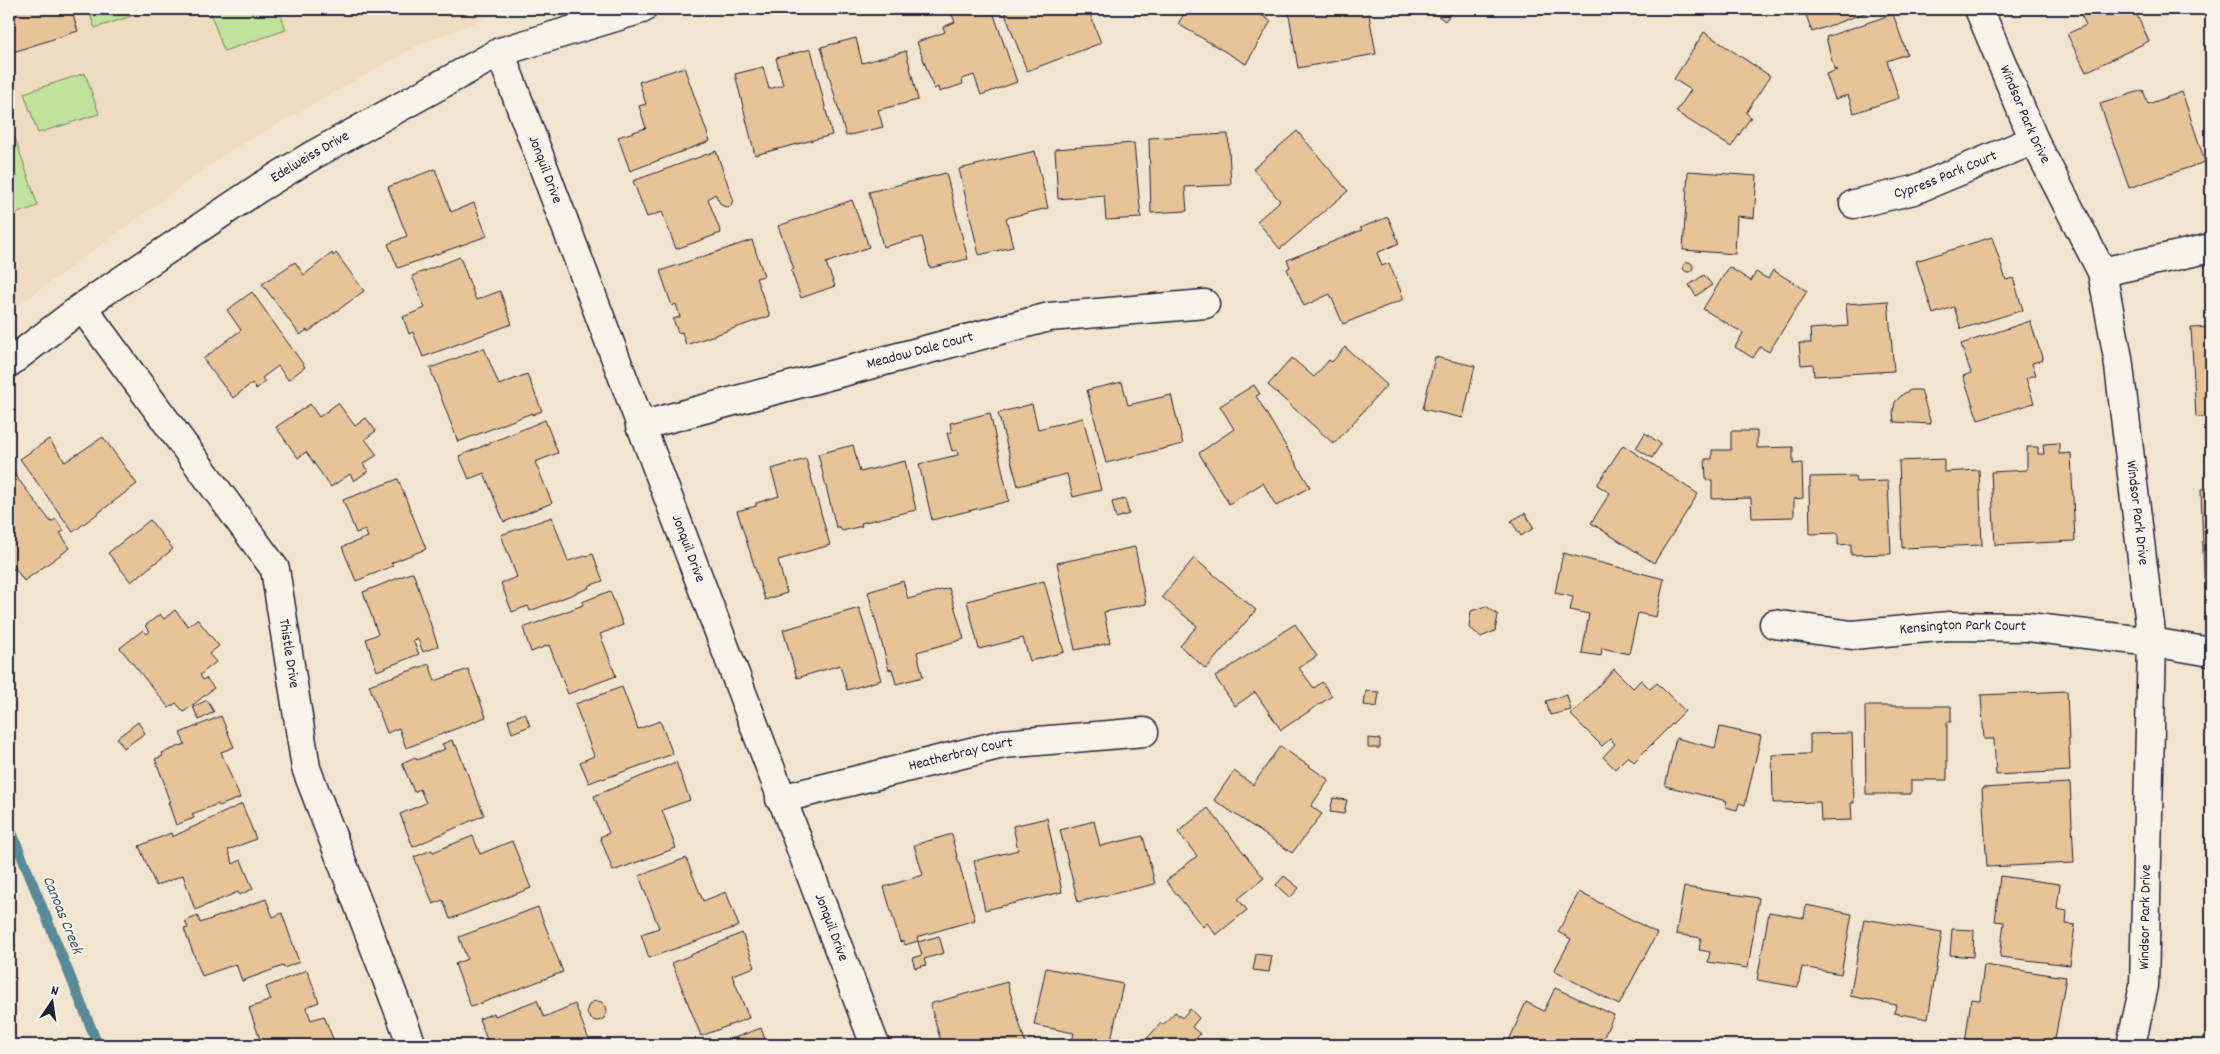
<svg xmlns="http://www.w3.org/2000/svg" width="2220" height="1054" viewBox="0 0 2220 1054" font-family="Dekko,sans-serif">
<rect width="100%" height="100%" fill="#f2e5d0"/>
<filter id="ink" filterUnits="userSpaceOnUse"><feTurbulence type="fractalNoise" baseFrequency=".02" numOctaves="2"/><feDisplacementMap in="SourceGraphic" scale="10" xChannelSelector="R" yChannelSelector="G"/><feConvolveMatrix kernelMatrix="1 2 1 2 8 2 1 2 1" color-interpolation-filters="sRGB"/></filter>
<g filter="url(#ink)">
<path fill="#efdbbf" d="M9,9H508L419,45L231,150L9,312Z"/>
<g fill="#c1e29b" stroke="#72826b">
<path d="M88,9H153L95,28Z"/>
<path d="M209,9H279L286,30L224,51Z"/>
<path d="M85,73L99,114L38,133L24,93Z"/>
<path d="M9,120L38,206L9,216Z"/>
</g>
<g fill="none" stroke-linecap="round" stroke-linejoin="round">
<path stroke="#598a97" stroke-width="10" d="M9,825L98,1045"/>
</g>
<g fill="#e7c398" stroke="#22223b">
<path d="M9,9H71L78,31L10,53Z"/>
<path d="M964,9H992L1017,82L981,95L974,75L962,79L963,84L939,92L938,87L934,89L917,42L945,32L943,27L955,22L951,13Z"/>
<path d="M1005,9H1037L1039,13L1051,9H1088L1101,43L1027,71L1005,14L1007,13Z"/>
<path d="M1187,9H1251L1271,21L1246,64L1178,24Z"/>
<path d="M1288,9H1368L1376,54L1298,68Z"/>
<path d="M1429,9H1454L1445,21Z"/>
<path d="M1804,9H1876L1812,32Z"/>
<path d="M2078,9H2134L2149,41L2086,72L2067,34L2086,25Z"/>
<path d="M1893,14L1907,54L1887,61L1899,98L1854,113L1848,95L1835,99L1826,74L1837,70L1834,69L1826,37Z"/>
<path d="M1704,32L1770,76L1746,113L1751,117L1731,147L1676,112L1691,90L1674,79Z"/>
<path d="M856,38L862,63L906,51L918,100L878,110L883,127L846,136L821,47Z"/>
<path d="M811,49L832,135L755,155L735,74L763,67L769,89L783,85L776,58Z"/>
<path d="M684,67L710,141L630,171L618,137L646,128L639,106L646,104L639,82Z"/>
<path d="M2143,90L2148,104L2182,92L2205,162L2129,188L2100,104Z"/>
<path d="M1297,131L1348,191L1280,249L1257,221L1280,201L1253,169Z"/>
<path d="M1228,134L1231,185L1185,187L1187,211L1151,213L1149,138Z"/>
<path d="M1134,143L1141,218L1106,220L1104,195L1058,199L1055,149Z"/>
<path d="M716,151L733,199L731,206L726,207L721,205L715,194L708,199L721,233L676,249L662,212L647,217L633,181Z"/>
<path d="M1035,151L1048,208L1006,218L1013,247L979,255L959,169Z"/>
<path d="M435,169L451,212L474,203L487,236L398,268L388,244L407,236L388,187Z"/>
<path d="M1688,171L1757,176L1754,218L1737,216L1735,254L1683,250Z"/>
<path d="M946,173L968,259L930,268L922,237L883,247L869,192Z"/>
<path d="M852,200L869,247L826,263L835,286L801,298L791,270L794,269L778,226Z"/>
<path d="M1388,217L1399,243L1377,253L1382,266L1389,263L1404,299L1343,324L1330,294L1304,306L1287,269L1290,267L1287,260L1362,230L1360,228Z"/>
<path d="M1992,237L2006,280L2013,278L2023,310L1961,329L1954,307L1933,314L1916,261Z"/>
<path d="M752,240L764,276L756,278L770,316L686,345L682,332L678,333L673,319L680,317L676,304L672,306L660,271Z"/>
<path d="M332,253L333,256L336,253L364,291L308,332L307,330L300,335L262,284L295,262L304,275Z"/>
<path d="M460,257L476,300L500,291L512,324L423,357L413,332L409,334L403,317L425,308L412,276Z"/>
<circle cx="1688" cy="267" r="5"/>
<path d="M1729,267L1751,281L1756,272L1768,279L1773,270L1807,291L1769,352L1760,347L1753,358L1735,347L1743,333L1703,309Z"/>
<path d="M1704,275L1712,285L1696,296L1689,285Z"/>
<path d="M252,292L305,367L288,380L278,366L262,378L265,382L256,389L252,383L233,398L203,359L241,330L227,310Z"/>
<path d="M1888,301L1894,371L1814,376L1813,364L1801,365L1799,343H1811L1810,329L1848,326L1846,304Z"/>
<path d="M2030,321L2043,360L2032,363L2036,375L2026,378L2034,403L1978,420L1963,376L1971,373L1961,344Z"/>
<path d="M2211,327V416L2196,417L2191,328Z"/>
<path d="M1345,347L1387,385L1334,444L1268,385L1292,358L1314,377L1329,360L1332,362Z"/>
<path d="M484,348L499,385L527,374L542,411L532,415V413L458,442L430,368Z"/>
<path d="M1435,357L1475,366L1463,418L1423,409Z"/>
<path d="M1122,382L1128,405L1171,395L1183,444L1106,463L1087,390Z"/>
<path d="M1254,385L1260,394L1256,396L1310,487L1276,506L1263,483L1229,504L1199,453L1234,429L1220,406Z"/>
<path d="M1911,390H1921L1931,424L1894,422L1893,412L1895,402L1903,394Z"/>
<path d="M338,403L355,426L366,418L376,431L365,439L377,455L363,464L368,471L354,481L350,474L331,487L306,452L298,458L276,427L310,404L319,417Z"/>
<path d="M1032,404L1038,429L1083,418L1101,490L1073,497L1067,474L1018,486L998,413Z"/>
<path d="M990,413L1009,501L932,520L919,464L958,455L957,450L952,451L947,433L952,432L950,423Z"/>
<path d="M545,420L558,453L535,462L552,503L504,522L484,473L469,479L459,456Z"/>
<path d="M1731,431H1757V448L1793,447V464L1802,463L1803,498L1794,499V517L1752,518L1751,498L1712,499V480H1706L1705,459H1712V450H1731Z"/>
<path d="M1645,433L1661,444L1652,458L1636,448Z"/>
<path d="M103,437L137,484L73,532L20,459L49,439L65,462Z"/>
<path d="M2059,443V454L2071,453L2075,541L1995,545L1991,472L2027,470V447H2038V454H2044L2043,444Z"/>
<path d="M853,445L860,472L905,461L916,510L861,523L862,526L842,531L839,527H836L818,454Z"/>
<path d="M1623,445L1698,494L1654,563L1591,523L1610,493L1597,485Z"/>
<path d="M806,459L830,545L778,560L787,593L765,600L737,511L756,506V503L779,496L771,469Z"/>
<path d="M1944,459V472L1979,470L1982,545L1902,548L1899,461Z"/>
<path d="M12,471L51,522L56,519L64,531L60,533L70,548L24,581L15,568L9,572V474Z"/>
<path d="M1855,476L1856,482L1888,481L1891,554L1851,555V544L1838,545V533L1810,534L1809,487H1810V477Z"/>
<path d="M398,479L426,549L391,563L393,566L356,581L342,547L368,537L365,530L356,533L343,500Z"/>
<path d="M2201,489H2211V578H2204Z"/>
<path d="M1125,499L1129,514L1116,518L1112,502Z"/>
<path d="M1525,513L1534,528L1521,536L1511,521Z"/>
<path d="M552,517L568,561L593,554L603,581L588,586L589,588L530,611L528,606L512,612L501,583L517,577L501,535Z"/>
<path d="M150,520L173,549L131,582L108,553Z"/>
<path d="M1135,547L1146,604L1104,612L1110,643L1075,650L1057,563Z"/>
<path d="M1563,553L1664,579L1656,617L1638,613L1629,654L1602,648L1601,656L1582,653L1589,614L1570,610L1573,597L1555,593Z"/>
<path d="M1194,558L1256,610L1206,669L1180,646L1197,626L1162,597Z"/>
<path d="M413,572L438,646L423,652L418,639L413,640L419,654L377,671L366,639L378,634L363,592Z"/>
<path d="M903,581L908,599L949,588L964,639L917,652L923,677L896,684L892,669L889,670L868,592Z"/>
<path d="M1044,581L1064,652L1030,661L1023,638L979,649L967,601Z"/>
<path d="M610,591L623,625L600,634L616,676L568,694L549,645L531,652L523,628L583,605L582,602Z"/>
<path d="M1486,606L1498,615L1495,631L1481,637L1469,627L1471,611Z"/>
<path d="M859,608L881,680L847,690L840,665L797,678L783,630Z"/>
<path d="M175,610L188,626L197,619L219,646L209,654L216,662L200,675L203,680L206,678L214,688L184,712L176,703L169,708L120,648L143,630L147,634L150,631L145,626L160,614L164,619Z"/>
<path d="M1295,624L1317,656L1299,668L1314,688L1322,682L1332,696L1281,730L1255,692L1235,706L1215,677Z"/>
<path d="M429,664L435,681L468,669L486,717L406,748L399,728L387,733L369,685Z"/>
<path d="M1614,669L1633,688L1641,680L1650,689L1657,683L1685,711L1634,762L1628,756L1615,769L1603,757L1615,744L1610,739L1602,746L1571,715Z"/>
<path d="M622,687L638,729L660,721L673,754L603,779L602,778L589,783L580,762L594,756L575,704Z"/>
<path d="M1366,691L1379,692L1377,707L1364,705Z"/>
<path d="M2067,691L2070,771L1996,775L1994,739H1984L1981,695Z"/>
<path d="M1567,695L1571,710L1550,715L1546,701Z"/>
<path d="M207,700L214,712L199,720L193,707Z"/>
<path d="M1865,706H1951V722H1947V780H1911V794H1866Z"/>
<path d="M525,713L530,726L512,733L508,720Z"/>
<path d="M221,716L234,747L221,752L240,798L219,806L218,804L192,814L194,818L176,825L168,802H170L164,786L165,785L155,759L163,756L162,753L185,744L180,733Z"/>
<path d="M138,722L145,733L124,748L117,738Z"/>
<path d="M1720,727L1761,736L1745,805L1739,803L1737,810L1725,807L1727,801L1665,786L1676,738L1715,748Z"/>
<path d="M1852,733L1854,803H1851L1852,820L1821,821L1820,802L1773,803L1772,755L1810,754V734Z"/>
<path d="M1368,738L1380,739V748H1368Z"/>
<path d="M452,740L454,746L456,745L484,815L413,847L400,814L426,803L420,789L414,792L402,763L415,757L417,760L445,749L442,744Z"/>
<path d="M1280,746L1329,780L1311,806L1322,814L1292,853L1214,800L1234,771L1253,785Z"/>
<path d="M676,762L690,800L662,810L676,848L613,871L600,837L609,833L594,796Z"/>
<path d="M2070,783L2074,863L1987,867L1982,788Z"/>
<path d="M1333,798L1347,800L1344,814L1330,812Z"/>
<path d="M242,804L256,839L228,850L233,864L241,860L253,889L239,895L238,892L195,910L183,875L156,886L139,846L171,833L172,837Z"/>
<path d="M1208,808L1264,878L1238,899L1247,910L1216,935L1207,923L1203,927L1166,881L1197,856L1178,832Z"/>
<path d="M1047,818L1062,892L985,910L974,861L1018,850L1013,826Z"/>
<path d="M1094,821L1100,846L1143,836L1155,884L1078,902L1060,830Z"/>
<path d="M952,834L954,842H953L975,920L917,937L918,941L905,945L903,941L900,942L884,887L923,875L914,845Z"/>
<path d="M473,836L480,854L512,841L531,888L450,919L443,900L433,904L414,857L432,850L433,852Z"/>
<path d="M686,858L703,901L726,892L739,926L649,958L641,934L659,928L639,876Z"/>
<path d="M1284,876L1299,888L1290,898L1276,885Z"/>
<path d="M2000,876L2060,884L2057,909L2067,911L2066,924L2075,925L2070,965L2000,957L2004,922L1995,921Z"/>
<path d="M1684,887L1759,898L1748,968L1708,962L1710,952L1699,950L1701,938L1676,934Z"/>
<path d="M1579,892L1657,933L1619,1005L1554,971L1571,939L1558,932Z"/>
<path d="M266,899L273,917L282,913L299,962L284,968L283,966L242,981L236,964L202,976L184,929L188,928L185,921L198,916L200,923Z"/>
<path d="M1806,905L1852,914L1841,974L1802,967L1798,987L1757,980L1769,912L1804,918Z"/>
<path d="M538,907L563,972L471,1007L455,964L467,959L459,937Z"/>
<path d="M1864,919L1942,932L1928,1019L1894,1013L1896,1005L1850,996Z"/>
<path d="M1952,929L1974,930L1973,957L1950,955Z"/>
<path d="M742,933L755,967L732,975L749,1018L701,1036L672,963Z"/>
<path d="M939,936L944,953L924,959L926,965L915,968L912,958L922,955L918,942Z"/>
<path d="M1256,954L1272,956L1269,972L1253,970Z"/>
<path d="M1984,965L2066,977L2054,1045L1965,1044L1971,999L1980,1000Z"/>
<path d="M1046,968L1123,984L1110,1045H1071L1074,1033L1034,1025Z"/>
<path d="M307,970L319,1002L306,1007L311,1020L324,1016L335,1044L262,1045L249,1008L271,1000L266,987Z"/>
<path d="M1007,982L1026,1045H990L988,1039L967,1045H942L930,1004Z"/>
<path d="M1555,988L1614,1015L1600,1045H1507L1526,1002L1544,1011Z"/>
<path d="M537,1000L544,1017L575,1004L591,1045H489L479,1019L494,1013L495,1016Z"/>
<circle cx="597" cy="1011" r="10"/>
<path d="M1190,1009L1199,1018L1192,1027L1200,1034L1190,1045H1141L1161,1023L1163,1025L1175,1012L1182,1018Z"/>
<path d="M761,1028L767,1045H715Z"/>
</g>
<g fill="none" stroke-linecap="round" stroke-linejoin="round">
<defs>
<g id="minor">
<path id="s1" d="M1979,9L2034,140L2102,272L2118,358L2152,642L2144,986L2131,1045"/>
<path id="s2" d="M500,52L875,1045"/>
<path id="s3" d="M1854,204L1914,190L2034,140"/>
<path d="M2102,272L2211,248"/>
<path id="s4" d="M82,307L275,569L306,768L412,1045"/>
<path id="s5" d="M9,363L82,307L259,188L313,155L500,52L642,9"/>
<path id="s6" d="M640,426L1049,317L1205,304"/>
<path id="s7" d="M1774,624L1852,635L1949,626L2028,627L2152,642L2211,652"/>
<path id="s8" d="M780,799L1003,744L1144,732"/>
</g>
</defs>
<use href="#minor" stroke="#22223b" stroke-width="31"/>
<use href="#minor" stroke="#f7f3e8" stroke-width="28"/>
</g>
</g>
<g text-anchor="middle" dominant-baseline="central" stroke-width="4" stroke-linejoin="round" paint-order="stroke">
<g font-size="15" fill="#22223b" stroke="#f7f3e8">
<text stroke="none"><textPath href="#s1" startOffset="115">Windsor Park Drive</textPath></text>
<text stroke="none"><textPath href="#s5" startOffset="365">Edelweiss Drive</textPath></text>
<text stroke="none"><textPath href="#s2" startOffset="126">Jonquil Drive</textPath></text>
<text stroke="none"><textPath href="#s3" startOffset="96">Cypress Park Court</textPath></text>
<text stroke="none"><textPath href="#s6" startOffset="290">Meadow Dale Court</textPath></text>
<text stroke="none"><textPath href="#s1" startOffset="534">Windsor Park Drive</textPath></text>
<text stroke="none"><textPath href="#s2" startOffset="531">Jonquil Drive</textPath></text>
<text stroke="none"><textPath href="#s7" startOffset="190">Kensington Park Court</textPath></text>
<text stroke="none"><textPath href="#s4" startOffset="411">Thistle Drive</textPath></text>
<text stroke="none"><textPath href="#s8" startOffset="186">Heatherbray Court</textPath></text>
<text transform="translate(2146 917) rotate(-89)">Windsor Park Drive</text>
<text stroke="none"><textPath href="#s2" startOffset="936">Jonquil Drive</textPath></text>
</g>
<g font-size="16" font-style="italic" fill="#3d5669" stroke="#f7f3e8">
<text transform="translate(62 915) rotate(68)">Canoas Creek</text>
</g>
</g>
<rect width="2220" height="1054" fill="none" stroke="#f7f3e8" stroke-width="30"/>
<rect x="15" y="15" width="2190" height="1024" fill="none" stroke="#22223b" stroke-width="2" filter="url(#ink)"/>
<g transform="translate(52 1002) rotate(13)" stroke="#f7f3e8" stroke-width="4" paint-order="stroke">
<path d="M0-4L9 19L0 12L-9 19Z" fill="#22223b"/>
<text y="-8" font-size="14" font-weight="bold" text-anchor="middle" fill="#22223b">N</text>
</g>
</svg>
